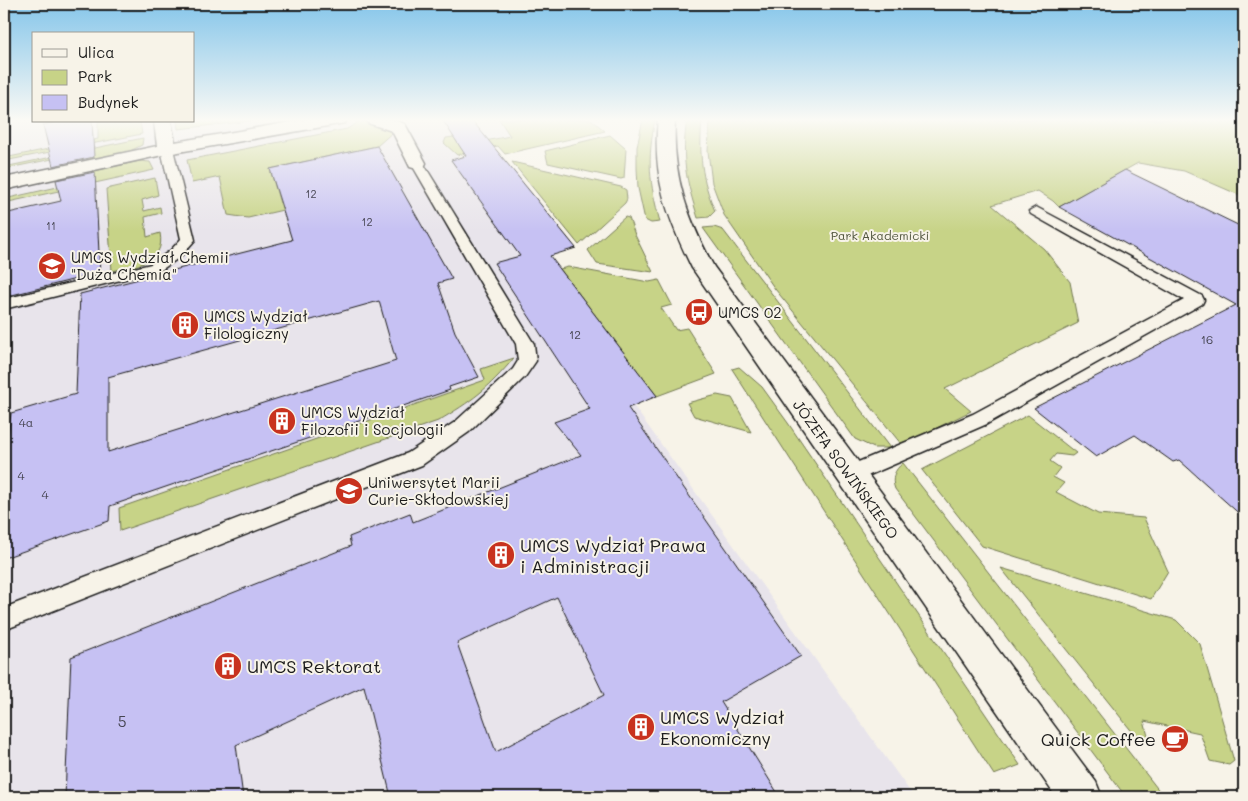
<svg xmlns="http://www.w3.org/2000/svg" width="1248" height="801" viewBox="0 0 1248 801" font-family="Mali,sans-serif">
<rect width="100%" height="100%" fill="#f7f3e8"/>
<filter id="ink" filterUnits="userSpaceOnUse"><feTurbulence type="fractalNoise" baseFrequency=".02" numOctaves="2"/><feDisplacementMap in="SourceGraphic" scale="10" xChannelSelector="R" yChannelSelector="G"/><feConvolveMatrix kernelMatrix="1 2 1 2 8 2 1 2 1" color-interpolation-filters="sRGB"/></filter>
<g filter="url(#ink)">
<path fill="#e8e4eb" d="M4,119H34V121L499,119L511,136L448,148L457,155L463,168L914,797H4Z"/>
<g fill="#c7d387" stroke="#727852">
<path d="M194,119H259V120L178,129L177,121H194Z"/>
<path d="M360,119L394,131L377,146L270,169L280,203L309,204L248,218L228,215L220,177L192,183L187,160L347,129L357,123V120Z"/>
<path d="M499,119H591L605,131L505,154L498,146L457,155L444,143L446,138L454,137L460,146L510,136Z"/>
<path d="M643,119H655C647,161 649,181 660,222L651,223L645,220L638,188L637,168V147Z"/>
<path d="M687,119H702C699,155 701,178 715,211L709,217L698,218C686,179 681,160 687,119Z"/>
<path d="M710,119H1244V197L1184,171L1138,163L1059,207L1053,201L1038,191L992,205L1044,249L1070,282L1078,323L945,389L971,411L902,445L775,289L724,215L712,183L708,151Z"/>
<path d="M98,121H140L142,134L4,161V158L98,139Z"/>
<path d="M610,135L626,149L624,178L621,179L548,163L545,151Z"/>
<path d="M143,138L142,145L126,153L87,161L86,152L4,169V167Z"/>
<path d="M140,161L150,162L154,170L4,203V199L93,179V171Z"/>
<path d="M512,162L621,187L626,190L627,199L625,203L579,245Z"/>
<path d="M155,178L158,195L142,200L144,211L160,207L161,213L145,217L147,237L160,233C166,263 135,266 112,271L106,189Z"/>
<path d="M625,217L629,218L635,235L653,272L597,264L588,250Z"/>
<path d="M714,227L723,230L890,448H874L855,439L703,228Z"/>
<path d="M568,267L649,282L659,280L672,305L661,308L676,330L687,328L716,374L657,396L560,269Z"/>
<path d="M514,358C488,389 472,401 438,421L120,531L119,508L485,380L481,369Z"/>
<path d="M739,367L762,387L788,423L1020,765L994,775L732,369Z"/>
<path d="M717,395L732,398L751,432L694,416L687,403Z"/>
<path d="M1028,415L1076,453L1072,456L1056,454L1050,461L1060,468L1053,477L1064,483L1056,492L1098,514L1144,518L1168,571L1151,599L982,546L922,470Z"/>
<path d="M903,463L1164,797H1126L895,489C891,479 894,470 903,463Z"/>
<path d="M1001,568L1176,620L1200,644L1234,761L1229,765L1210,761L1200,733L1144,721L1149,740L1138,739Z"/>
</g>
<g fill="#c6c1f3" stroke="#1c1c1c" fill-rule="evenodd">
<path d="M442,119H471L576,248L550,256L657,396L628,408L801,656L721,702L780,797H391L364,686L236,745L243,797H65L71,657L351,546L349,537L410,513L413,522L581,455L554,422L590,409L494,263L520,256L451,160L466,156ZM557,597L604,695L496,752L457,643Z"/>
<path d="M64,121H92L94,157L53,166L43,125Z"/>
<path d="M377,146L452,279L438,283L455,332L479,377L449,387L450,390L110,506L109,521L4,558V471L11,413L76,394L80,294L292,240L270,169ZM379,301L396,361L108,452V377Z"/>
<path d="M1125,170L1244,228V518L1179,460L1173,462L1135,435L1096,457L1034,408L1236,305L1059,207Z"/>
<path d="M95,172L100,273L4,297V214L61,201L56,180Z"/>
</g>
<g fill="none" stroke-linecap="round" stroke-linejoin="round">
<defs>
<g id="lane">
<path d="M167,145L173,149L195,240L180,257L161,270L4,309V299L151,264L170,251L181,239L161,149Z"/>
<path d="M417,159L423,163L534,344L536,361L525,377L469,432L422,465L4,630V608L408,453L455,422L513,369L518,361L516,344L411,163Z"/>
<path d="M1036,207L1202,296L1204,300L1202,304L987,424L858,480L851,482L844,480L841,474L844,468L973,414L1184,300L1031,214L1029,211Z"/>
</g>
<g id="street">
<path d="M308,119H347L345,123L339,124L167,154L4,190V178L157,146L154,121H171L175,142Z"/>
<path d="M366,119H391L405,124L426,163L424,167L417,169L410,167L392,131L368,123Z"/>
</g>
<path id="secondary" d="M658,119H675C672,176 687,217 714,267L1096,782L1102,797H1056L692,268C667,217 652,176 658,119Z"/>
</defs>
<use href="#lane" stroke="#1c1c1c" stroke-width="3"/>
<use href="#street" stroke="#1c1c1c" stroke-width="3"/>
<use href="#secondary" stroke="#1c1c1c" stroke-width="3"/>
<use href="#lane" fill="#f7f3e8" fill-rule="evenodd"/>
<use href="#street" fill="#f7f3e8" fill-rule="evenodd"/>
<use href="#secondary" fill="#f7f3e8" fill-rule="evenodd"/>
</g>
</g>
<linearGradient id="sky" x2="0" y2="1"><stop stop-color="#84c5ea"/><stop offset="0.52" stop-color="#fbfaf5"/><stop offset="1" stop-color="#fbfaf5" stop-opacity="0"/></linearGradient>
<rect width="1248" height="231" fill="url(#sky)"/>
<defs>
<symbol id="university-disc" viewBox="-11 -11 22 22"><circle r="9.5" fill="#c8321e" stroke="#f7f3e8"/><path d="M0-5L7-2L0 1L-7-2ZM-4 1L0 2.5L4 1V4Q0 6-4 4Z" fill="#fff"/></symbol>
<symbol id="bus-disc" viewBox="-11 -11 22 22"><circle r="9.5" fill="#c8321e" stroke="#f7f3e8"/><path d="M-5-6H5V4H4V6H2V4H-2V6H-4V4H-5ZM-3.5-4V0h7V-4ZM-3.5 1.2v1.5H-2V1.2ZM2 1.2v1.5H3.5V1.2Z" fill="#fff"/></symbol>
<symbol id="building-disc" viewBox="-11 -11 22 22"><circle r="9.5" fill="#c8321e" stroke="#f7f3e8"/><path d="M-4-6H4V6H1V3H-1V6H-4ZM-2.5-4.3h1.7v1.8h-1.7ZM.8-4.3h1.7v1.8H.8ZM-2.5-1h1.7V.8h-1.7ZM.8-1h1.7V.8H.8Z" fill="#fff"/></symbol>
<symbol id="cafe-disc" viewBox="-11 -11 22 22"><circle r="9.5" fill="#c8321e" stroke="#f7f3e8"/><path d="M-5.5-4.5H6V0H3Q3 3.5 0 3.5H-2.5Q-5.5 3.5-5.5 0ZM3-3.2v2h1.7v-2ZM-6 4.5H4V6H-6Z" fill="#fff"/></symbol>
</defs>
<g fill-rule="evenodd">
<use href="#university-disc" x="36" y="250" width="32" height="32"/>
<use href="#bus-disc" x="683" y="296" width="32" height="32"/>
<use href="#building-disc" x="169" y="309" width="32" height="32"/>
<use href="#building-disc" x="266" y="405" width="32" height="32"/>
<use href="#university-disc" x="333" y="475" width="32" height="32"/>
<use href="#building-disc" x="485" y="539" width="32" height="32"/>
<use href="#building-disc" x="212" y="650" width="32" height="32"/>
<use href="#building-disc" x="625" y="711" width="32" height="32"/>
<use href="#cafe-disc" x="1159" y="723" width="32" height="32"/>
</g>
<g text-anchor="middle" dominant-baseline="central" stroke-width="4" stroke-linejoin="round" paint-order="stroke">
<g font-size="11" fill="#464552">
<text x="311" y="193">12</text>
<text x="367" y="221">12</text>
<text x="51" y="225">11</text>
</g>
<g font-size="12" fill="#4f533c" stroke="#f7f3e8">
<text x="880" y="235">Park Akademicki</text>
</g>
<g font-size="12" fill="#464552">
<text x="575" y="334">12</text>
<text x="1207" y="339">16</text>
<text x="26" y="422">4a</text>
<text x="21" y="475">4</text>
<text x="45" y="494">4</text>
</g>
<g font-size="15" fill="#1c1c1c" stroke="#f7f3e8" text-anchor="start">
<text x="71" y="257">UMCS Wydział Chemii<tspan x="71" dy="17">"Duża Chemia"</tspan></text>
<text x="718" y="312">UMCS 02</text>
<text x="204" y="316">UMCS Wydział<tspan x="204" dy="17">Filologiczny</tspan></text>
<text x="301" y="412">UMCS Wydział<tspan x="301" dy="17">Filozofii i Socjologii</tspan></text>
<text x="368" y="482">Uniwersytet Marii<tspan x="368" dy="17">Curie-Skłodowskiej</tspan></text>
</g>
<g font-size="15" fill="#1c1c1c" stroke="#f7f3e8">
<text transform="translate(846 469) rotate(54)">JÓZEFA SOWIŃSKIEGO</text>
</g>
<g font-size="15" fill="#464552">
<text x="122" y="721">5</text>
</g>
<g font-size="18" fill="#1c1c1c" stroke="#f7f3e8" text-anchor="start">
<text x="520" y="545">UMCS Wydział Prawa<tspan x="520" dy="21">i Administracji</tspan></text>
<text x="247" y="666">UMCS Rektorat</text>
<text x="660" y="717">UMCS Wydział<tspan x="660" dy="21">Ekonomiczny</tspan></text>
<text x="1156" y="739" text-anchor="end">Quick Coffee</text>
</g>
</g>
<rect width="1248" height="801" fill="none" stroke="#f7f3e8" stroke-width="20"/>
<rect x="10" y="10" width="1228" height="781" fill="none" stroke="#1c1c1c" stroke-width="2" filter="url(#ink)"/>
<rect x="32" y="32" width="162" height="90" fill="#f7f3e8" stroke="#9f9d96"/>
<rect x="42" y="49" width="25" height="8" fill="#f7f3e8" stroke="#9f9d96"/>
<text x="78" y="58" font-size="15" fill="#1c1c1c">Ulica</text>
<rect x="42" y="70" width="25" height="15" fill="#c7d387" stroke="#9f9d96"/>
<text x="78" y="82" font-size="15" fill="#1c1c1c">Park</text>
<rect x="42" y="95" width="25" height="15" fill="#c6c1f3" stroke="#9f9d96"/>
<text x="78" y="108" font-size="15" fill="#1c1c1c">Budynek</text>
</svg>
